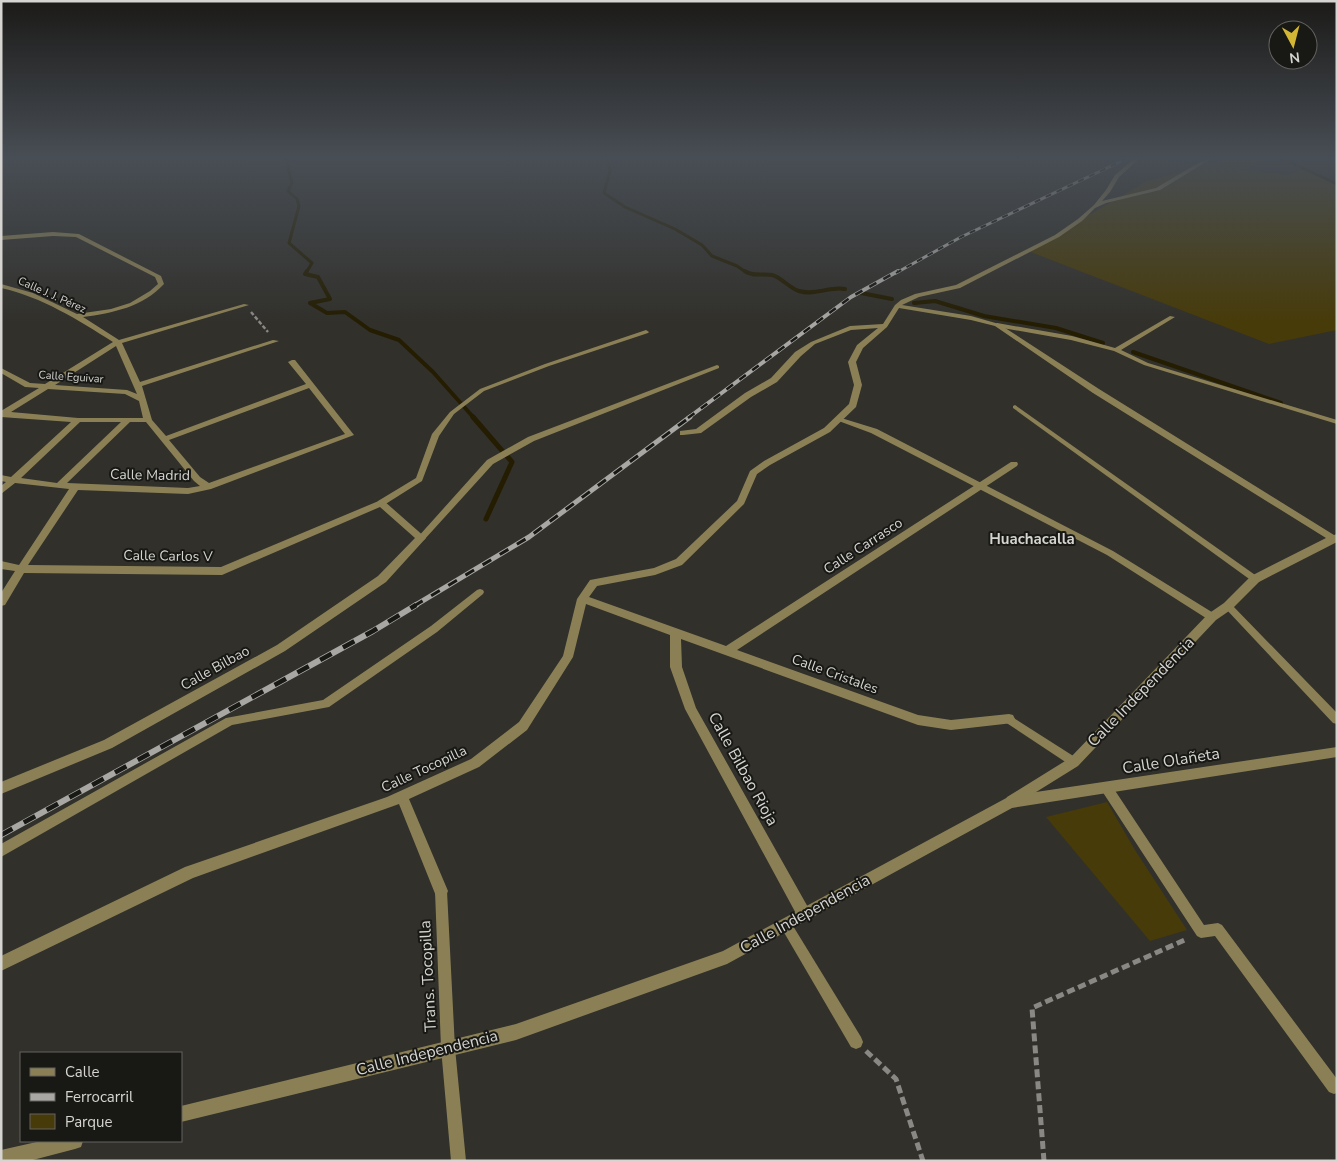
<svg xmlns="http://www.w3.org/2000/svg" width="1338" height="1162" viewBox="0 0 1338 1162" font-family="'Nunito Sans',sans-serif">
<rect width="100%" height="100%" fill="#31302b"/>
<g fill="#473b0a">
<path d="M1226,159H1265L1244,170L1287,175L1304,169L1337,184V330L1269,344L1028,251L1147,181Z"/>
<path d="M1107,802L1135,850L1187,930L1150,941L1046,817Z"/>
</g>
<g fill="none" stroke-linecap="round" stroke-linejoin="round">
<g stroke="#241d01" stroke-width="3">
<path d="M286,159L292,183L288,191L297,199L299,206L289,243L312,263L306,273"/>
<path d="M608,159L610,171L604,193L625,207L675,229L702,245L712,256L737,266L747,273"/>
<path d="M1283,159L1337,184"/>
</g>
<g stroke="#241d01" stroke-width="4">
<path d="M307,271L305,274L318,277L330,299L310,303L327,313L345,312L370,330L399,340L433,372L474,418"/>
<path d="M745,271C753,277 762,273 772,275C781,277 789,288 799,291C815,296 830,286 845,289"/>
<path d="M861,293L892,299"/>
<path d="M914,303L935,301L984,316L1056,328L1103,343"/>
<path d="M1133,352L1281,403"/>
</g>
<path stroke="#241d01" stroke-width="5" d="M473,417L512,462L486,519"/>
<path stroke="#898884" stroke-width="2.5" stroke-dasharray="4 2" stroke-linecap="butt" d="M251,312L268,332"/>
<g stroke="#898884" stroke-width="5" stroke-dasharray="8 4" stroke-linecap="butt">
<path d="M866,1051L896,1079L923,1161"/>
<path d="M1044,1161L1032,1008L1187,939"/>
</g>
<g fill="#8b8055" fill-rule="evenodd">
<path d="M1170,316L1175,317L1121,350L1148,363L1337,420V424L1144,365L1114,351L1071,340L997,327L994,325L997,323L1072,336L1115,348Z"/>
<path d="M646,330L649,332L648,333L549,366L484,391L454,414L439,436L422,481L384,505H378L377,503L378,501L416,478L432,434L450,412L480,389L545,364Z"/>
<path d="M717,365L719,366V368L534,441L493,464L424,540L421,541L417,538L487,460L528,437Z"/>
<path d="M1015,405L1258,577L1259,579L1258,581H1252L1013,408V406Z"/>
<path d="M838,417L877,429L1113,551L1215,614L1217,617L1215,620H1209L1107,555L871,433L836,420V418Z"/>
<path d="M480,589L483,590L484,592L483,594L437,632L329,707L232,725L1,857V844L226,718L323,700L431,626L477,590Z"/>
<path d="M1228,603L1231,604L1337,713V724L1333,723L1225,608L1223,606L1225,604Z"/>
<path d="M1009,715L1078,759L1079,762L1078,765L1074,767L1070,765L1005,722L1004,719L1005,716Z"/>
<path d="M1106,782L1110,783L1204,925L1218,923L1222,925L1337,1079V1093L1334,1094L1329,1092L1215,936L1201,938L1197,936L1102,791L1101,787L1102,783Z"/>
<path d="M441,885L445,887L447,891L455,1048L466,1161H451L441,1048L435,891L437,887Z"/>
<path d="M786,919L790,921L861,1037L863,1042L861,1047L856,1049L851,1047L782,929L780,925L782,921Z"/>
</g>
<g fill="#8b8055" fill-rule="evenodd">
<path d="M1134,159H1139L1119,177L1110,192L1102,201L1156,188L1205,159H1211L1160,190L1106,203L1095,208L1082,221L1059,237L960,288L919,297L902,305L971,316L999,324L1099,389L1334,535L1337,534V542L1259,582L1232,609L1216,620L1078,766L1015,805L1011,807L1007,805L1005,801L1007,797L1070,758L1208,614L1224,603L1251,576L1326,538L1093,393L995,326L971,320L899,308L887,327L863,348L856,362L862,385L856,407L830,432L770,465L757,474L744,504L682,565L655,575L597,586L589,597L726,646L1011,462H1017L1018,464L1017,466L737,650L918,715L951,720L1009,714L1013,715L1015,719L1013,723L951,730L918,725L681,639L682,667L696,708L809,909L811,914L809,919L804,921L799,919L685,709L670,667V635L586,604L573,657L527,730L479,767L409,799L448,891L446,896L441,898L436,896L399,804L193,878L1,971V956L185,867L387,797L471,759L519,722L563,656L577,599L590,580L654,568L676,559L737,501L750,471L764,461L824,428L849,404L854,385L848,362L857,345L878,328L851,330L815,344L801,356L777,382L751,397L701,433L683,435H680V431L696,429L745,393L771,378L795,352L811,342L850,326L883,324L895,305L901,300L915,294L956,285L1055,235L1078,219L1094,205L1106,190L1115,175Z"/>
<path d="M53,232L79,234L161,276L164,284C143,307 113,313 83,317L119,340L244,304L249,305L122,343L140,382L273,340L279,341L142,386L152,420L166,436L306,384L288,362L292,360H295L354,435L211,489L188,494L78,490L28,565L221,567L381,500L384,501L426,538L386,582L285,651L112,748L1,794V782L104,740L277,645L378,576L415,538L380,507L222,575L24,573L5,605L1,606V593L15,571L1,569V561L19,565L69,489L15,483L1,494V486L6,482L1,481V475L11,477L71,422L1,417V411L39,388L25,387L1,373V368L30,383L45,384L113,342C78,320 42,297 1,288V284L33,293L77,314L111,309L130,303L150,291L158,284L155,277L76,237L53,236L1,240V236ZM116,346L137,394L127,390L55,385ZM309,388L345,434L209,483L200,477L169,440ZM48,389L125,394L139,401L143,418H78L11,412ZM80,422H121L57,483L21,478ZM130,422H146L194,481L200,486L188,488L67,483Z"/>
</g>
<g fill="#8b8055" fill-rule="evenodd">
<path d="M1337,747V757L1012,808L727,964L516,1040L181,1122V1106L516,1024L723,951L1010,796Z"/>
<path d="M41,1141H83L81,1147L75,1149L29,1161H1V1150Z"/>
</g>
<defs>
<path id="rail-far3" d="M896,273L961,237L1126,159"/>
<path id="rail-far2" d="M688,418L851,297L898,271"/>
<path id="rail-far1" d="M414,606L529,537L690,417"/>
<path id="rail" d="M1,835L373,631L416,605"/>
</defs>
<use href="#rail-far3" stroke="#a8a7a4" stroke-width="3"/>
<use href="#rail-far2" stroke="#a8a7a4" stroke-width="4"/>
<use href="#rail-far1" stroke="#a8a7a4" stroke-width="5"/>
<use href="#rail" stroke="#a8a7a4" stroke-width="6"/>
<use href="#rail-far3" stroke="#181815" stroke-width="2" stroke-dasharray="6" stroke-linecap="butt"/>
<use href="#rail-far2" stroke="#181815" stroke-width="2.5" stroke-dasharray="8" stroke-linecap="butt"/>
<use href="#rail-far1" stroke="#181815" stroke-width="3" stroke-dasharray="10" stroke-linecap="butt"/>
<use href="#rail" stroke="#181815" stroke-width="4.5" stroke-dasharray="13" stroke-linecap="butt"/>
</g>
<linearGradient id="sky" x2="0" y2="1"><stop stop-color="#1b1a18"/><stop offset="0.49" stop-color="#484e55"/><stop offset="1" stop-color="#484e55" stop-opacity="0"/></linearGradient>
<rect width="1338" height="322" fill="url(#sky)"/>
<g text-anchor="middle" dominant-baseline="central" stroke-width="4" stroke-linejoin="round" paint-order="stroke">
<g font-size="11" fill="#d5d4d1" stroke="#181815">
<text transform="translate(52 295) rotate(24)">Calle J. J. Pérez</text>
<text transform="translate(71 377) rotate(4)">Calle Eguivar</text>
</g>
<g font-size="14" fill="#d5d4d1" stroke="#181815">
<text transform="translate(150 475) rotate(1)">Calle Madrid</text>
<text transform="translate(863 546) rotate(-33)">Calle Carrasco</text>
<text transform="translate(168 556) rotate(1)">Calle Carlos V</text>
<text transform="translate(215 668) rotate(-29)">Calle Bilbao</text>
<text transform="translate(835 674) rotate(20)">Calle Cristales</text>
<text transform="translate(424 769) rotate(-25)">Calle Tocopilla</text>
</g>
<g font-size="15" font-weight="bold" fill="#d5d4d1" stroke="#181815">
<text x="1032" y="539">Huachacalla</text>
</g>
<g font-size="16" fill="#d5d4d1" stroke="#181815">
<text transform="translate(1141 692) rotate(-46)">Calle Independencia</text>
<text transform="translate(1171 761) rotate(-9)">Calle Olañeta</text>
<text transform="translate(743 769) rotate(61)">Calle Bilbao Rioja</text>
<text transform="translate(805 914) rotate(-29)">Calle Independencia</text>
<text transform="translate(428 976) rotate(-93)">Trans. Tocopilla</text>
<text transform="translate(427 1053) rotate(-14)">Calle Independencia</text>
</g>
</g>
<rect width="1338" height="1162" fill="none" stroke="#d5d4d1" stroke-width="5"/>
<rect x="20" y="1052" width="162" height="90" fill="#181815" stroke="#646360"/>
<rect x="30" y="1068" width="25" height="8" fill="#8b8055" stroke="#646360"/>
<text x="65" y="1077" font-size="15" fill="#d5d4d1">Calle</text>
<rect x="30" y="1093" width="25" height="8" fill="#a8a7a4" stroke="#646360"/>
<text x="65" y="1102" font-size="15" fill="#d5d4d1">Ferrocarril</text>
<rect x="30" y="1114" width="25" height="15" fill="#473b0a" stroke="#646360"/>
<text x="65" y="1127" font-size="15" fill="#d5d4d1">Parque</text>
<g transform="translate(1293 45) rotate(173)"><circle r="24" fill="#181815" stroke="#646360"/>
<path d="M0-4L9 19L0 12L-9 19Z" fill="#d4b635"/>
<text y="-8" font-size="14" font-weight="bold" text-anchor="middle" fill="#d5d4d1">N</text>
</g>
</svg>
